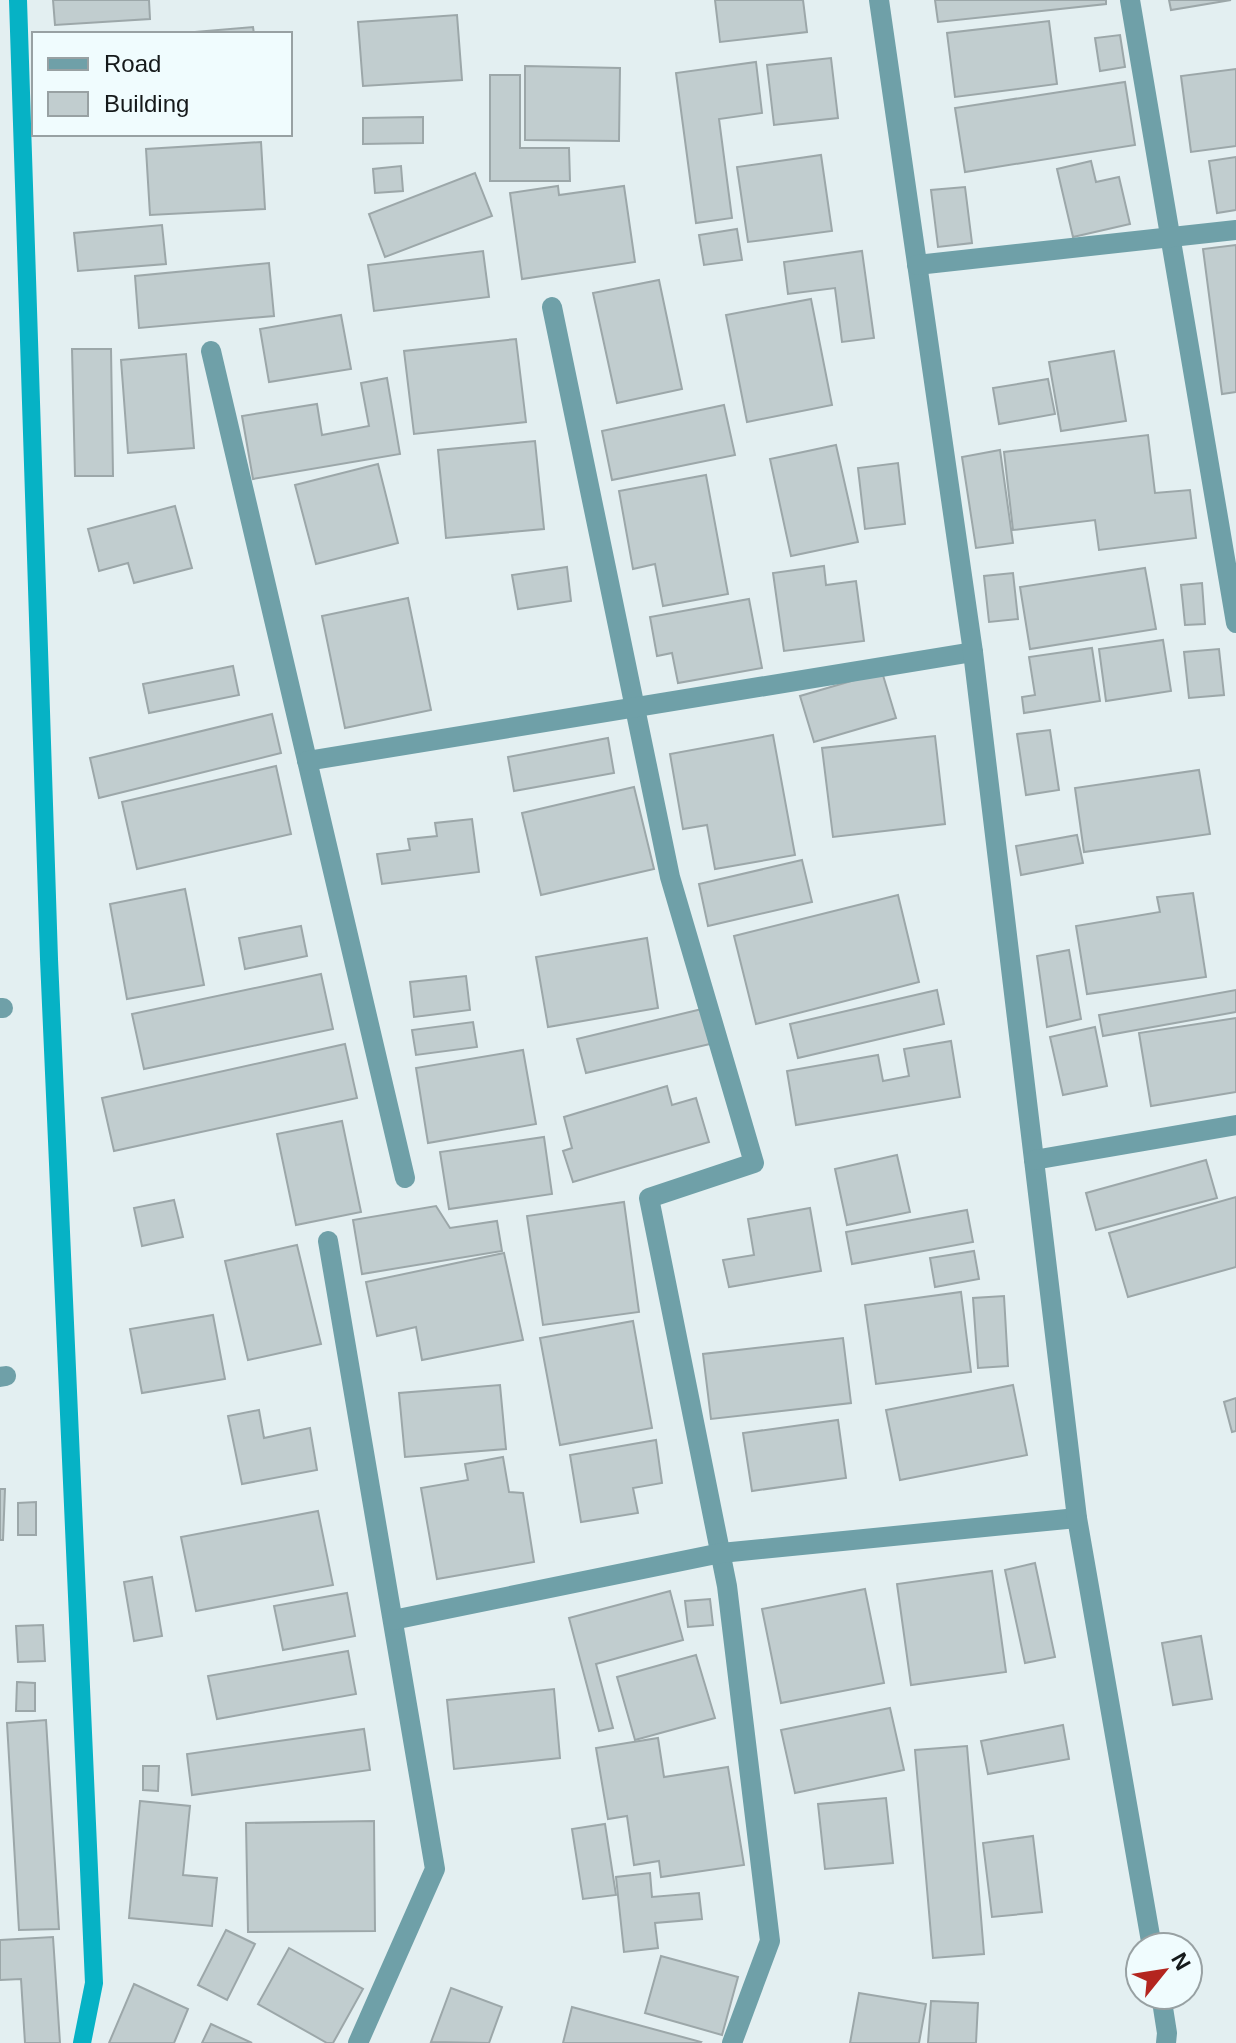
<svg xmlns="http://www.w3.org/2000/svg" width="1236" height="2043" viewBox="0 0 1236 2043" font-family="Helvetica,sans-serif">
<rect width="100%" height="100%" fill="#e3eff1"/>
<g fill="none" stroke-linecap="round" stroke-linejoin="round">
<path stroke="#06b2c5" stroke-width="18" d="M18,0L49,959L94,1983L82,2043"/>
</g>
<g fill="#c1cdcf" stroke="#9ca7a9" stroke-width="2">
<path d="M53,0H149L150,19L55,25Z"/>
<path d="M715,0H803L807,32L720,42Z"/>
<path d="M935,0H1106V4L938,22Z"/>
<path d="M1169,0H1231L1171,10Z"/>
<path d="M457,15L462,80L363,86L358,22Z"/>
<path d="M1049,21L1057,84L955,97L947,33Z"/>
<path d="M253,27L254,34H171Z"/>
<path d="M1120,35L1125,67L1100,71L1095,38Z"/>
<path d="M831,58L838,118L774,125L767,65Z"/>
<path d="M756,62L762,113L719,119L732,218L696,223L676,73Z"/>
<path d="M525,66L620,68L619,141L525,140Z"/>
<path d="M1236,69V146L1191,152L1181,76Z"/>
<path d="M490,75H520V148H569L570,181H490Z"/>
<path d="M1125,82L1135,145L965,172L955,108Z"/>
<path d="M423,117V143L363,144V118Z"/>
<path d="M261,142L265,209L150,215L146,149Z"/>
<path d="M821,155L832,231L748,242L737,167Z"/>
<path d="M1236,157V210L1217,213L1209,161Z"/>
<path d="M1091,161L1096,182L1119,177L1130,224L1073,237L1057,169Z"/>
<path d="M401,166L403,191L375,193L373,169Z"/>
<path d="M475,173L492,216L385,257L369,214Z"/>
<path d="M558,186L559,195L624,186L635,262L522,279L510,193Z"/>
<path d="M965,187L972,243L938,247L931,190Z"/>
<path d="M162,225L166,264L78,271L74,233Z"/>
<path d="M737,229L742,260L704,265L699,235Z"/>
<path d="M1236,245V392L1222,394L1203,249Z"/>
<path d="M483,251L489,297L374,311L368,265Z"/>
<path d="M862,251L874,338L842,342L835,288L788,294L784,262Z"/>
<path d="M269,263L274,316L139,328L135,276Z"/>
<path d="M659,280L682,389L617,403L593,293Z"/>
<path d="M811,299L832,405L747,422L726,315Z"/>
<path d="M341,315L351,369L269,382L260,329Z"/>
<path d="M516,339L526,422L414,434L404,351Z"/>
<path d="M72,349H111L113,476H75Z"/>
<path d="M1114,351L1126,421L1061,431L1049,362Z"/>
<path d="M186,354L194,448L128,453L121,360Z"/>
<path d="M387,378L400,454L253,479L242,416L317,404L322,435L369,426L361,383Z"/>
<path d="M1048,379L1055,414L999,424L993,388Z"/>
<path d="M724,405L735,455L612,480L602,431Z"/>
<path d="M1148,435L1155,493L1190,490L1196,538L1099,550L1095,520L1013,530L1004,452Z"/>
<path d="M535,441L544,529L446,538L438,450Z"/>
<path d="M836,445L858,542L791,556L770,459Z"/>
<path d="M1000,450L1013,543L976,548L962,457Z"/>
<path d="M898,463L905,524L865,529L858,468Z"/>
<path d="M378,464L398,543L316,564L295,485Z"/>
<path d="M706,475L728,594L663,606L655,564L633,569L619,491Z"/>
<path d="M175,506L192,568L134,583L128,563L99,571L88,529Z"/>
<path d="M824,566L826,585L856,581L864,641L784,651L773,573Z"/>
<path d="M567,567L571,601L518,609L512,575Z"/>
<path d="M1145,568L1156,629L1030,649L1020,587Z"/>
<path d="M1013,573L1018,619L989,622L984,576Z"/>
<path d="M1202,583L1205,624L1185,625L1181,585Z"/>
<path d="M408,598L431,710L345,728L322,616Z"/>
<path d="M749,599L762,668L678,683L672,653L657,656L650,617Z"/>
<path d="M1163,640L1171,691L1106,701L1099,649Z"/>
<path d="M1092,648L1100,701L1024,713L1022,697L1035,695L1029,657Z"/>
<path d="M1219,649L1224,695L1189,698L1184,652Z"/>
<path d="M233,666L239,695L149,713L143,684Z"/>
<path d="M882,672L896,718L814,742L800,696Z"/>
<path d="M272,714L281,753L99,798L90,758Z"/>
<path d="M1050,730L1059,790L1026,795L1017,734Z"/>
<path d="M773,735L795,855L715,869L707,825L683,829L670,754Z"/>
<path d="M935,736L945,824L833,837L822,748Z"/>
<path d="M608,738L614,773L514,791L508,757Z"/>
<path d="M276,766L291,834L137,869L122,802Z"/>
<path d="M1199,770L1210,834L1084,852L1075,788Z"/>
<path d="M634,787L654,869L541,895L522,813Z"/>
<path d="M472,819L479,872L382,884L377,854L410,850L408,839L437,836L435,823Z"/>
<path d="M1077,835L1083,863L1021,875L1016,846Z"/>
<path d="M802,860L812,902L708,926L699,884Z"/>
<path d="M185,889L204,985L127,999L110,904Z"/>
<path d="M1193,893L1206,977L1087,994L1076,926L1160,912L1157,897Z"/>
<path d="M898,895L919,982L756,1024L734,936Z"/>
<path d="M301,926L307,956L245,969L239,938Z"/>
<path d="M647,938L658,1008L548,1027L536,957Z"/>
<path d="M1069,950L1081,1019L1047,1027L1037,956Z"/>
<path d="M321,974L333,1029L144,1069L132,1014Z"/>
<path d="M466,976L470,1010L414,1017L410,982Z"/>
<path d="M937,990L944,1024L798,1058L790,1024Z"/>
<path d="M1236,990V1012L1103,1036L1099,1015Z"/>
<path d="M702,1009L710,1044L586,1073L577,1039Z"/>
<path d="M1236,1018V1092L1151,1106L1139,1033Z"/>
<path d="M473,1022L477,1047L416,1055L412,1030Z"/>
<path d="M1095,1027L1107,1086L1063,1095L1050,1037Z"/>
<path d="M951,1041L960,1097L796,1125L787,1071L878,1055L883,1081L909,1076L904,1049Z"/>
<path d="M345,1044L357,1098L114,1151L102,1098Z"/>
<path d="M523,1050L536,1124L428,1143L416,1068Z"/>
<path d="M667,1086L672,1105L696,1098L709,1142L573,1182L563,1151L572,1148L564,1117Z"/>
<path d="M342,1121L361,1212L296,1225L277,1134Z"/>
<path d="M544,1137L552,1194L449,1209L440,1152Z"/>
<path d="M897,1155L910,1212L847,1225L835,1169Z"/>
<path d="M1206,1160L1217,1198L1096,1230L1086,1193Z"/>
<path d="M1236,1197V1267L1128,1297L1109,1233Z"/>
<path d="M174,1200L183,1237L142,1246L134,1208Z"/>
<path d="M624,1202L639,1312L543,1325L527,1216Z"/>
<path d="M436,1206L450,1228L497,1221L502,1251L362,1274L353,1220Z"/>
<path d="M810,1208L821,1271L729,1287L723,1260L754,1255L748,1219Z"/>
<path d="M967,1210L973,1242L852,1264L846,1232Z"/>
<path d="M297,1245L321,1344L248,1360L225,1261Z"/>
<path d="M974,1251L979,1279L935,1287L930,1258Z"/>
<path d="M504,1253L523,1340L422,1360L416,1327L377,1336L366,1282Z"/>
<path d="M961,1292L971,1372L876,1384L865,1305Z"/>
<path d="M1004,1296L1008,1366L978,1368L973,1298Z"/>
<path d="M213,1315L225,1379L142,1393L130,1329Z"/>
<path d="M633,1321L652,1428L560,1445L540,1338Z"/>
<path d="M843,1338L851,1403L711,1419L703,1354Z"/>
<path d="M500,1385L506,1449L405,1457L399,1393Z"/>
<path d="M1013,1385L1027,1455L900,1480L886,1410Z"/>
<path d="M1236,1398V1431L1232,1432L1224,1402Z"/>
<path d="M259,1410L264,1438L310,1428L317,1470L242,1484L228,1416Z"/>
<path d="M838,1420L846,1478L752,1491L743,1433Z"/>
<path d="M656,1440L662,1483L633,1488L638,1513L581,1522L570,1455Z"/>
<path d="M503,1457L509,1492L523,1493L534,1562L437,1579L421,1488L468,1480L465,1464Z"/>
<path d="M0,1489H5L3,1540H0Z"/>
<path d="M36,1502V1535H18V1503Z"/>
<path d="M318,1511L333,1585L196,1611L181,1537Z"/>
<path d="M1035,1563L1055,1657L1025,1663L1005,1570Z"/>
<path d="M992,1571L1006,1672L911,1685L897,1584Z"/>
<path d="M152,1577L162,1636L134,1641L124,1582Z"/>
<path d="M865,1589L884,1683L781,1703L762,1609Z"/>
<path d="M670,1591L683,1640L596,1664L613,1728L599,1731L569,1618Z"/>
<path d="M347,1593L355,1636L283,1650L274,1606Z"/>
<path d="M710,1599L713,1625L688,1627L685,1601Z"/>
<path d="M43,1625L45,1661L18,1662L16,1626Z"/>
<path d="M1201,1636L1212,1699L1173,1705L1162,1643Z"/>
<path d="M348,1651L356,1694L217,1719L208,1676Z"/>
<path d="M696,1655L715,1718L635,1740L617,1677Z"/>
<path d="M17,1682L35,1683V1711H16Z"/>
<path d="M554,1689L560,1758L454,1769L447,1700Z"/>
<path d="M890,1708L904,1770L795,1793L781,1730Z"/>
<path d="M46,1720L59,1929L19,1930L7,1723Z"/>
<path d="M1063,1725L1069,1759L988,1774L981,1741Z"/>
<path d="M364,1729L370,1770L192,1795L187,1754Z"/>
<path d="M658,1738L664,1777L728,1767L744,1865L661,1877L659,1861L634,1865L627,1816L608,1819L596,1748Z"/>
<path d="M967,1746L984,1954L933,1958L915,1750Z"/>
<path d="M143,1766H159L158,1791L143,1790Z"/>
<path d="M886,1798L893,1863L825,1869L818,1804Z"/>
<path d="M140,1801L190,1806L183,1875L217,1878L212,1926L129,1918Z"/>
<path d="M374,1821L375,1931L248,1932L246,1823Z"/>
<path d="M605,1824L616,1895L583,1899L572,1829Z"/>
<path d="M1033,1836L1042,1912L992,1917L983,1843Z"/>
<path d="M650,1873L652,1897L699,1893L702,1919L655,1923L658,1948L624,1952L616,1877Z"/>
<path d="M226,1930L255,1944L227,2000L198,1985Z"/>
<path d="M53,1937L60,2043H25L21,1979L0,1980V1940Z"/>
<path d="M289,1948L363,1989L333,2043H327L258,2004Z"/>
<path d="M661,1956L738,1977L722,2035L645,2013Z"/>
<path d="M134,1984L188,2009L174,2043H109Z"/>
<path d="M451,1988L502,2007L489,2043L431,2042Z"/>
<path d="M859,1993L926,2004L919,2043H850Z"/>
<path d="M931,2001L978,2003L976,2043H928Z"/>
<path d="M572,2007L701,2042L700,2043H563Z"/>
<path d="M211,2024L252,2043H202Z"/>
</g>
<g fill="none" stroke-linecap="round" stroke-linejoin="round">
<g stroke="#6fa0a8" stroke-width="20">
<path d="M552,307L670,877L754,1163L649,1198L727,1586L770,1941L732,2043"/>
<path d="M211,351L405,1178"/>
<path d="M307,761L973,652"/>
<path d="M0,1008H3"/>
<path d="M328,1241L435,1869L358,2043"/>
<path d="M0,1377L6,1376"/>
<path d="M393,1620L721,1553L1077,1518"/>
</g>
<g stroke="#6fa0a8" stroke-width="20">
<path d="M879,0L973,652L1077,1518L1152,1947"/>
<path d="M1130,0L1236,623"/>
<path d="M917,265L1236,230"/>
<path d="M1034,1160L1236,1125"/>
<path d="M1161,1995L1167,2033L1166,2043"/>
</g>
</g>
<rect x="32" y="32" width="260" height="104" fill="#f0fcfe" stroke="#98a1a3" stroke-width="2"/>
<rect x="48" y="58" width="40" height="12" fill="#6fa0a8" stroke="#98a1a3" stroke-width="2"/>
<text x="104" y="72" font-size="24" fill="#15191a">Road</text>
<rect x="48" y="92" width="40" height="24" fill="#c1cdcf" stroke="#98a1a3" stroke-width="2"/>
<text x="104" y="112" font-size="24" fill="#15191a">Building</text>
<g transform="translate(1164 1971) rotate(60)"><circle r="38" fill="#f0fcfe" stroke="#98a1a3" stroke-width="2"/>
<path d="M0-6L14 30L0 20L-14 30Z" fill="#b4251f"/>
<text y="-12" font-size="22" font-weight="bold" text-anchor="middle" fill="#15191a">N</text>
</g>
</svg>
